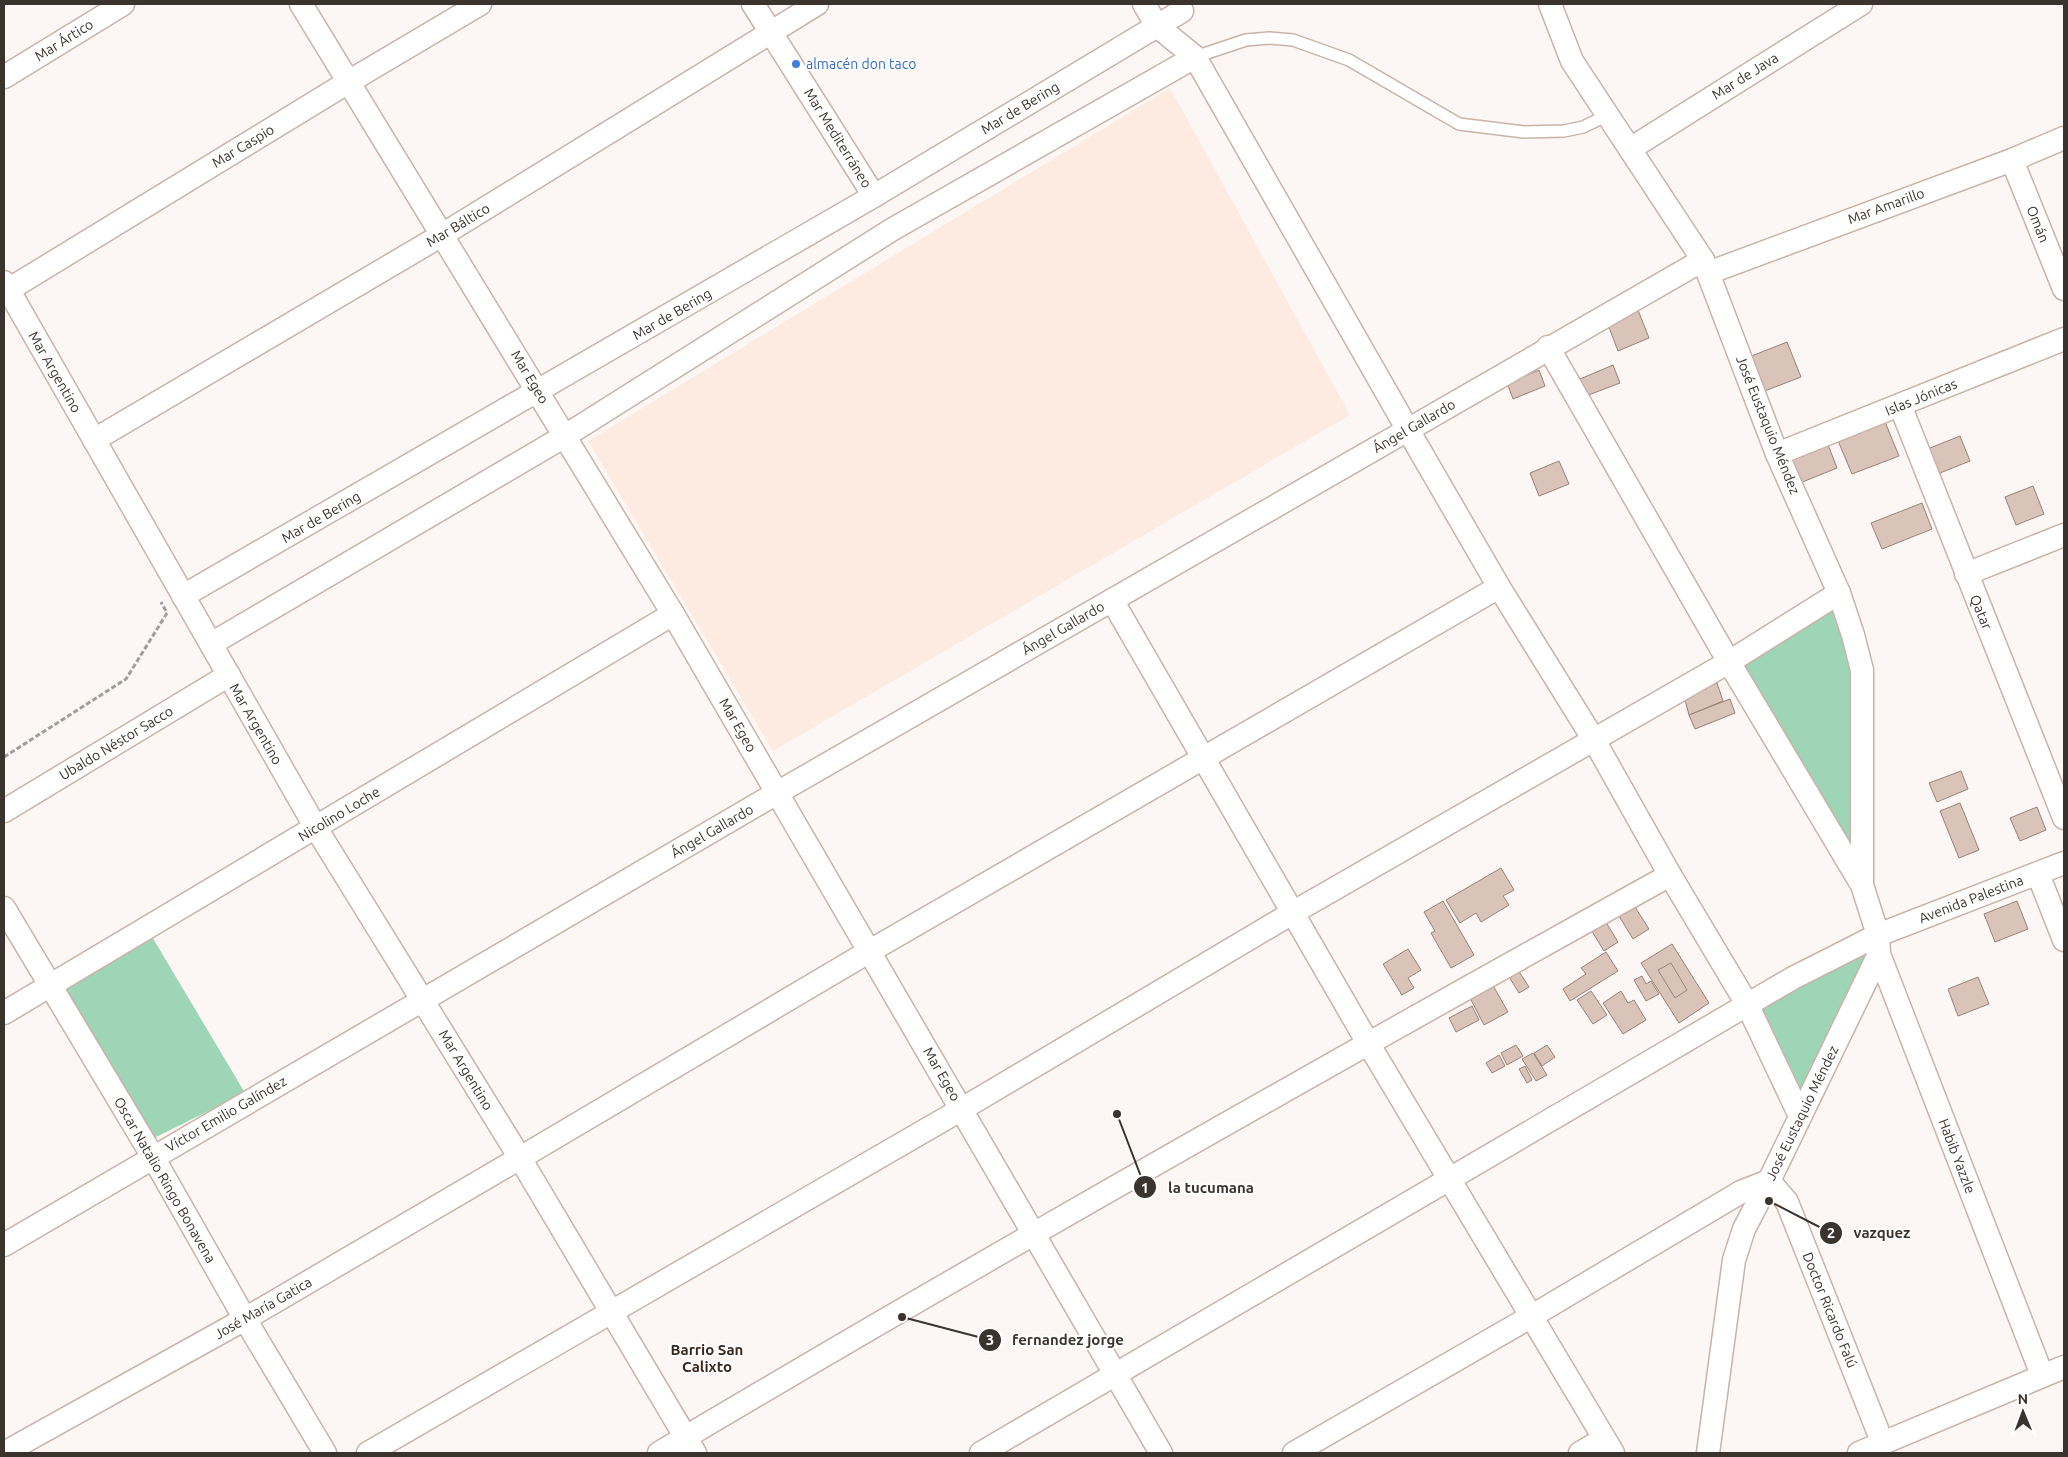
<svg xmlns="http://www.w3.org/2000/svg" width="2068" height="1457" viewBox="0 0 2068 1457" font-family="Ubuntu,sans-serif">
<rect width="100%" height="100%" fill="#fcf7f5"/>
<path fill="#fdebe1" d="M1170,88L1350,415L773,751L588,441Z"/>
<g fill="#9fd5b7">
<path d="M1838,596L1858,656L1861,880L1731,662Z"/>
<path d="M151,935L245,1093L144,1143L56,990Z"/>
<path d="M1878,936L1801,1112L1750,1005Z"/>
</g>
<g fill="#dac4b9" stroke="#968277">
<path d="M1638,310L1649,338L1618,351L1607,322Z"/>
<path d="M1787,342L1801,377L1762,392L1749,357Z"/>
<path d="M1613,365L1620,383L1586,396L1580,379Z"/>
<path d="M1539,370L1545,386L1513,399L1507,383Z"/>
<path d="M1883,417L1899,456L1852,474L1836,436Z"/>
<path d="M1960,436L1970,461L1935,475L1925,450Z"/>
<path d="M1825,437L1837,468L1800,483L1787,452Z"/>
<path d="M1559,461L1569,484L1539,496L1530,473Z"/>
<path d="M2033,486L2044,514L2016,525L2005,497Z"/>
<path d="M1922,503L1932,529L1882,549L1871,523Z"/>
<path d="M1717,683L1723,701L1689,715L1684,696Z"/>
<path d="M1730,699L1735,713L1695,729L1689,715Z"/>
<path d="M1961,771L1968,789L1937,802L1929,783Z"/>
<path d="M1960,803L1979,850L1959,858L1940,811Z"/>
<path d="M2037,807L2046,830L2020,841L2010,818Z"/>
<path d="M1501,868L1514,890L1503,896L1509,905L1481,922L1476,913L1460,923L1446,900Z"/>
<path d="M1443,901L1474,955L1451,968L1431,933L1435,931L1424,912Z"/>
<path d="M2017,901L2028,929L1995,942L1984,914Z"/>
<path d="M1635,907L1649,929L1633,939L1619,916Z"/>
<path d="M1604,919L1618,942L1604,951L1590,928Z"/>
<path d="M1672,944L1709,1003L1679,1023L1641,963Z"/>
<path d="M1408,949L1421,970L1408,978L1414,988L1402,995L1383,964Z"/>
<path d="M1606,952L1618,971L1570,1001L1563,989L1586,974L1581,968Z"/>
<path d="M1671,963L1687,990L1675,998L1658,970Z"/>
<path d="M1516,967L1529,987L1519,993L1506,972Z"/>
<path d="M1642,976L1646,984L1651,981L1659,994L1646,1001L1634,980Z"/>
<path d="M1978,977L1989,1004L1958,1016L1948,989Z"/>
<path d="M1491,982L1508,1012L1484,1025L1468,994Z"/>
<path d="M1591,991L1607,1015L1593,1024L1577,1000Z"/>
<path d="M1621,991L1628,1003L1634,1000L1646,1020L1623,1034L1603,1003Z"/>
<path d="M1472,1006L1479,1020L1456,1032L1449,1018Z"/>
<path d="M1516,1045L1523,1056L1507,1065L1501,1053Z"/>
<path d="M1547,1045L1555,1057L1542,1066L1534,1053Z"/>
<path d="M1533,1053L1547,1075L1536,1081L1522,1059Z"/>
<path d="M1499,1055L1505,1066L1492,1073L1486,1063Z"/>
<path d="M1525,1066L1532,1080L1527,1083L1519,1069Z"/>
</g>
<g fill="none" stroke-linecap="round" stroke-linejoin="round">
<defs>
<path id="service" d="M1195,57L1246,40L1269,38L1293,40L1349,60L1459,124L1524,132L1564,131L1583,127L1608,115"/>
<g id="minor">
<path d="M301,4L673,614L1161,1453"/>
<path d="M753,4L874,196"/>
<path d="M1144,4L1157,26L1195,57L1408,430L1499,587L1594,740L1670,875L1747,1004L1800,1116"/>
<path d="M1550,4L1572,61L1703,260L1777,454L1839,593L1853,635L1862,670V884"/>
<path d="M4,77L123,4"/>
<path d="M1630,149L1861,4"/>
<path d="M2012,160L2064,289"/>
<path d="M1708,273L2012,160L2064,138"/>
<path d="M4,282L316,828L520,1158L695,1453"/>
<path d="M8,290L350,81L480,4"/>
<path d="M1548,347L1729,662L1862,885L1878,935L1879,954L2042,1375"/>
<path d="M1900,405L2064,818"/>
<path d="M94,440L442,235L817,4"/>
<path d="M1777,454L2064,339"/>
<path d="M1966,574L2064,535"/>
<path d="M183,596L874,196L1182,11"/>
<path d="M1112,600L1368,1043L1613,1453"/>
<path d="M211,644L565,436L893,229L1195,57"/>
<path d="M4,811L229,675"/>
<path d="M2038,874L2064,940"/>
<path d="M4,908L153,1157L245,1319L325,1453"/>
<path d="M4,1013L673,614"/>
<path d="M4,1245L777,793L1703,260"/>
<path d="M4,1453L245,1319L520,1158L870,951L1499,587"/>
<path d="M368,1453L962,1109L1294,912L1729,662L1839,593"/>
<path d="M659,1453C993,1254 1331,1063 1670,875"/>
<path d="M981,1453L1793,978L1878,935L2064,863"/>
<path d="M1294,1453L1532,1316L1741,1192L1769,1181L1787,1202L1883,1444"/>
<path d="M1580,1453L1604,1439"/>
<path d="M1708,1453L1734,1260L1744,1229L1769,1181L1879,954"/>
<path d="M1859,1453L2064,1367"/>
</g>
</defs>
<use href="#service" stroke="#c9b3a8" stroke-width="14"/>
<use href="#minor" stroke="#c9b3a8" stroke-width="25"/>
<path stroke="#a39d99" stroke-width="3" stroke-dasharray="5 2.5" stroke-linecap="butt" d="M4,757L126,679L167,613L161,602"/>
<use href="#service" stroke="#fff" stroke-width="11"/>
<use href="#minor" stroke="#fff" stroke-width="22"/>
</g>
<circle fill="#3f7fe0" stroke="#fff" stroke-width="2" cx="796" cy="64" r="5"/>
<g text-anchor="middle" dominant-baseline="central" stroke-width="4" stroke-linejoin="round" paint-order="stroke">
<g font-size="14" fill="#3b332e" stroke="#fff">
<text transform="translate(64 40) rotate(-32)">Mar Ártico</text>
<text transform="translate(1745 76) rotate(-32)">Mar de Java</text>
<text transform="translate(1020 108) rotate(-31)">Mar de Bering</text>
<text transform="translate(838 138) rotate(58)">Mar Mediterráneo</text>
<text transform="translate(243 146) rotate(-31)">Mar Caspio</text>
<text transform="translate(1886 206) rotate(-20)">Mar Amarillo</text>
<text transform="translate(2038 224) rotate(68)">Omán</text>
<text transform="translate(458 225) rotate(-31)">Mar Báltico</text>
<text transform="translate(672 314) rotate(-30)">Mar de Bering</text>
<text transform="translate(55 372) rotate(60)">Mar Argentino</text>
<text transform="translate(530 377) rotate(59)">Mar Egeo</text>
<text transform="translate(1921 397) rotate(-22)">Islas Jónicas</text>
<text transform="translate(1768 425) rotate(68)">José Eustaquio Méndez</text>
<text transform="translate(1414 426) rotate(-30)">Ángel Gallardo</text>
<text transform="translate(321 517) rotate(-30)">Mar de Bering</text>
<text transform="translate(1981 612) rotate(68)">Qatar</text>
<text transform="translate(1063 628) rotate(-30)">Ángel Gallardo</text>
<text transform="translate(256 724) rotate(60)">Mar Argentino</text>
<text transform="translate(738 725) rotate(60)">Mar Egeo</text>
<text transform="translate(116 743) rotate(-31)">Ubaldo Néstor Sacco</text>
<text transform="translate(339 814) rotate(-31)">Nicolino Loche</text>
<text transform="translate(712 831) rotate(-30)">Ángel Gallardo</text>
<text transform="translate(1971 899) rotate(-21)">Avenida Palestina</text>
<text transform="translate(466 1070) rotate(59)">Mar Argentino</text>
<text transform="translate(942 1074) rotate(60)">Mar Egeo</text>
<text transform="translate(1802 1113) rotate(-64)">José Eustaquio Méndez</text>
<text transform="translate(226 1114) rotate(-30)">Víctor Emilio Galíndez</text>
<text transform="translate(1957 1156) rotate(69)">Habib Yazzle</text>
<text transform="translate(165 1180) rotate(60)">Oscar Natalio Ringo Bonavena</text>
<text transform="translate(263 1308) rotate(-30)">José María Gatica</text>
<text transform="translate(1830 1310) rotate(68)">Doctor Ricardo Falú</text>
</g>
<g font-size="14" fill="#366cbe" stroke="#fff" text-anchor="start">
<text x="806" y="64">almacén don taco</text>
</g>
<g font-size="15" font-weight="bold" fill="#38271e" stroke="#fff">
<text x="707" y="1349">Barrio San<tspan x="707" dy="17">Calixto</tspan></text>
</g>
</g>
<path fill="none" stroke="#3b332e" stroke-width="2" d="M1117 1114L1145 1187M1769 1201L1831 1233M902 1317L990 1340"/>
<g fill="#3b332e" stroke="#fff" stroke-width="2">
<circle cx="1117" cy="1114" r="5"/>
<circle cx="1769" cy="1201" r="5"/>
<circle cx="902" cy="1317" r="5"/>
<circle cx="1145" cy="1187" r="12"/>
<circle cx="1831" cy="1233" r="12"/>
<circle cx="990" cy="1340" r="12"/>
</g>
<g font-size="15" text-anchor="middle" font-weight="bold" fill="#fff">
<text x="1145" y="1193">1</text>
<text x="1831" y="1238">2</text>
<text x="990" y="1345">3</text>
</g>
<g font-size="15" text-anchor="middle" font-weight="bold" fill="#3b332e" stroke="#fff" stroke-width="4" stroke-linejoin="round" paint-order="stroke">
<text x="1211" y="1193">la tucumana</text>
<text x="1882" y="1238">vazquez</text>
<text x="1068" y="1345">fernandez jorge</text>
</g>
<rect width="2068" height="1457" fill="none" stroke="#3b332e" stroke-width="10"/>
<g transform="translate(2023 1412) rotate(359)" stroke="#ffffff" stroke-width="4" paint-order="stroke">
<path d="M0-4L9 19L0 12L-9 19Z" fill="#3b332e"/>
<text y="-8" font-size="14" font-weight="bold" text-anchor="middle" fill="#3b332e">N</text>
</g>
</svg>
